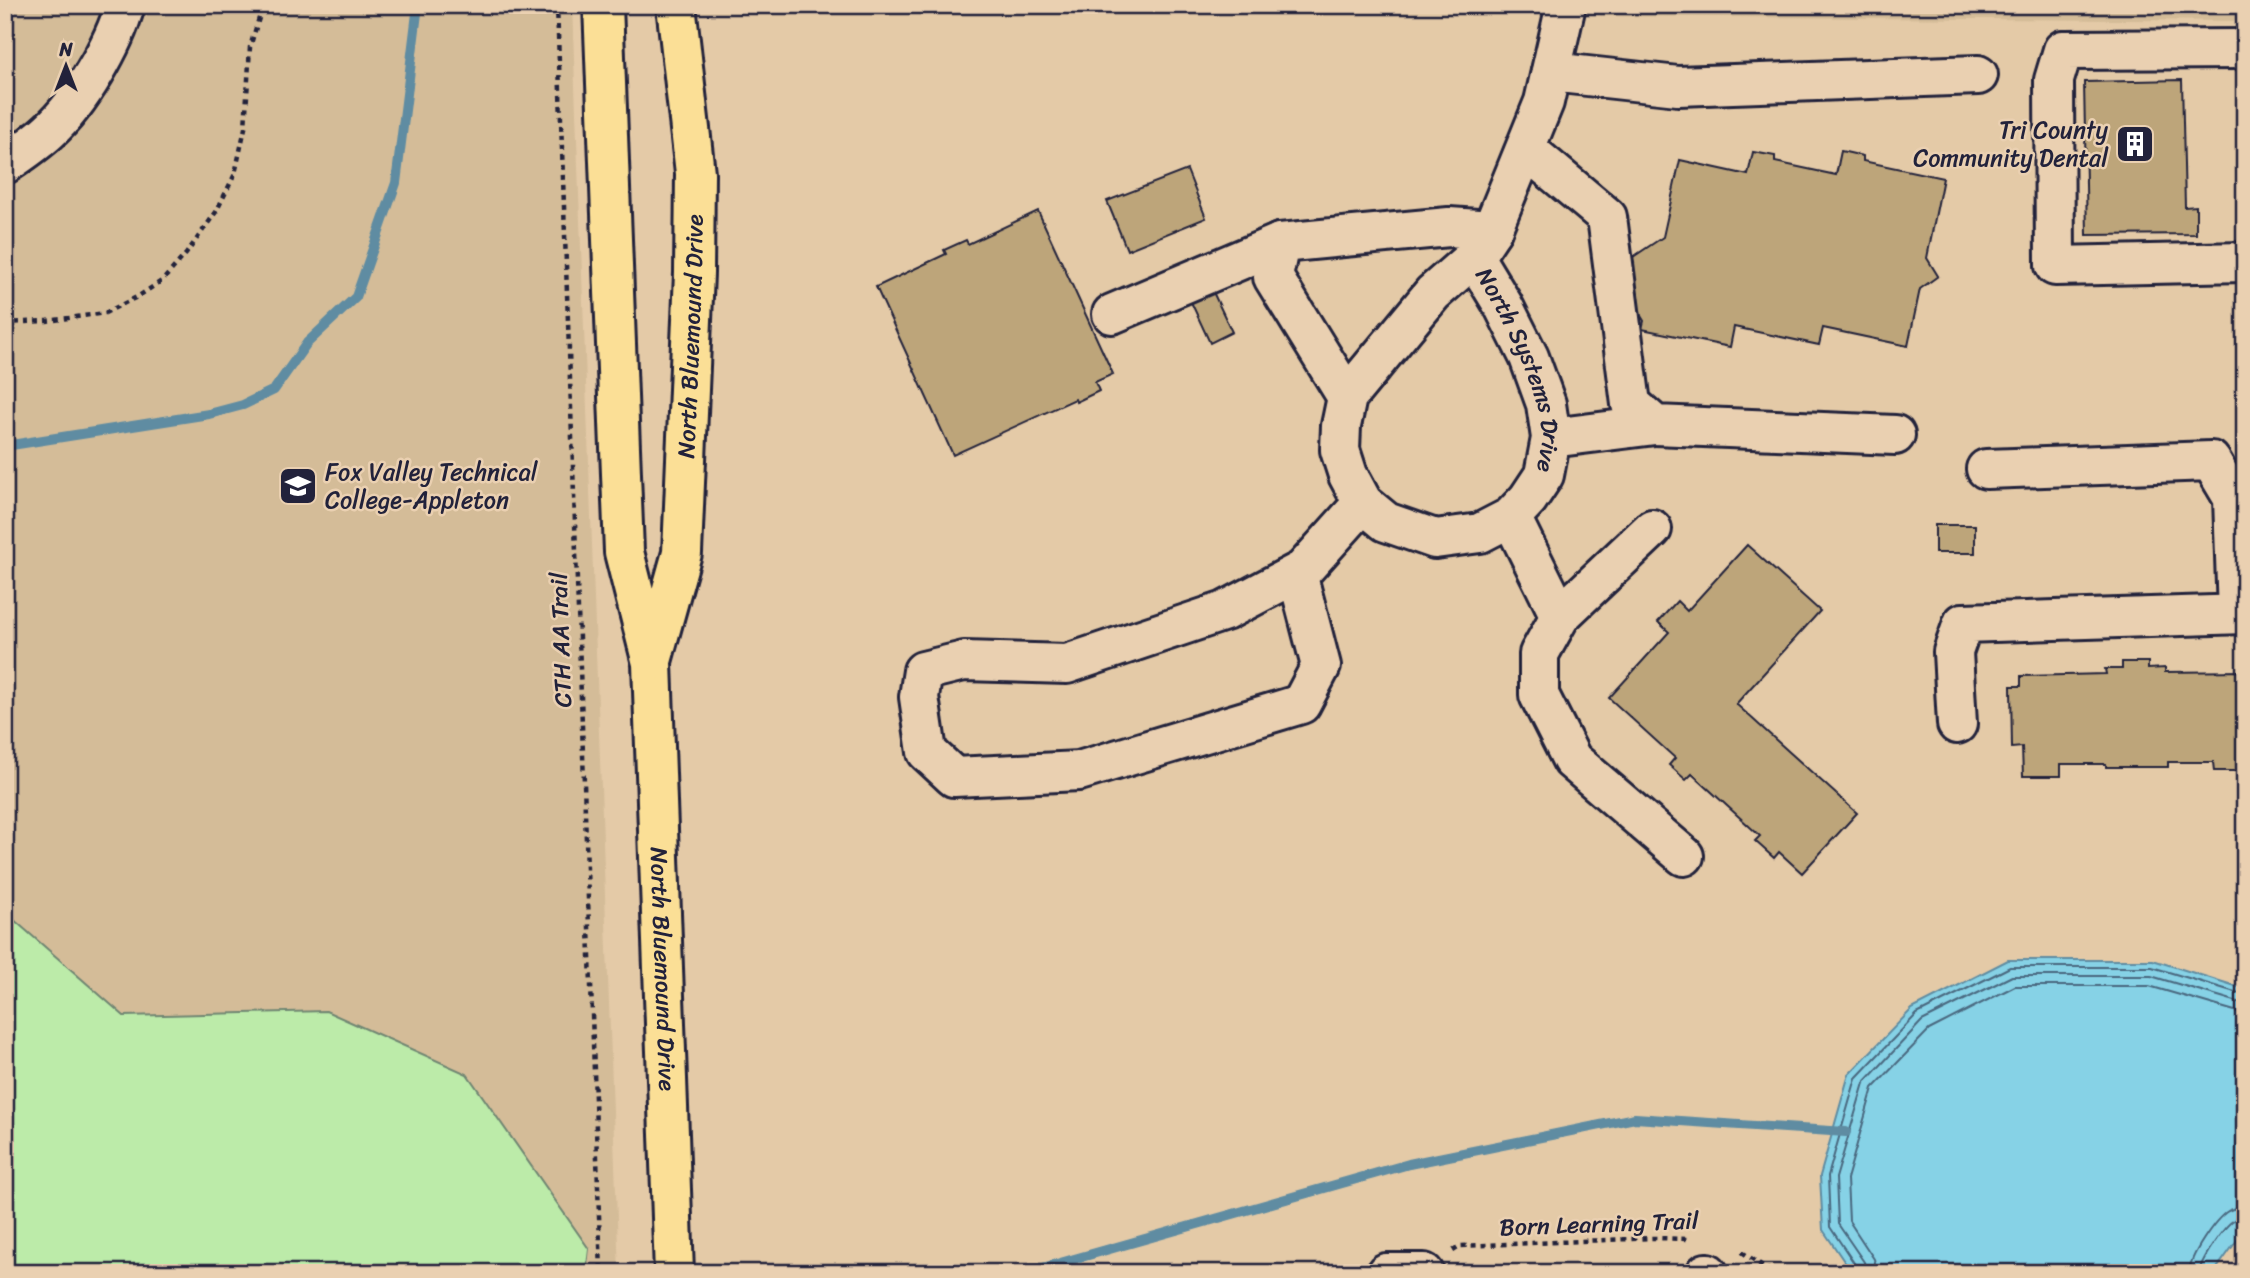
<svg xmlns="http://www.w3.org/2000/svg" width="2250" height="1278" viewBox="0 0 2250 1278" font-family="Sriracha,sans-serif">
<rect width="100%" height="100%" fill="#e4caa7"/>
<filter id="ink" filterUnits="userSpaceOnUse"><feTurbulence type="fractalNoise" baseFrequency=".0143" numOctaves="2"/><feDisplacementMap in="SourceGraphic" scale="14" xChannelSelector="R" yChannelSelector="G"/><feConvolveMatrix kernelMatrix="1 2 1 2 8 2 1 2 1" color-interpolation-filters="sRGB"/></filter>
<g filter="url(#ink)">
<g fill="#d4bc98">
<path d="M5,5H572L619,1273H5Z"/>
<path d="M1602,5H2245V21L1600,16Z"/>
</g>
<path fill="#bceba9" stroke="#6f8672" stroke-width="2" d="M5,912L124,1016L326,1011L467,1074L589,1249L586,1273H5Z"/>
<path fill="#86d2e6" stroke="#5e8ca2" stroke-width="2" d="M2008,960H2153L2245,989V1229L2215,1271L2197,1273H1852L1823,1230L1820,1176L1849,1074L1912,1009Z"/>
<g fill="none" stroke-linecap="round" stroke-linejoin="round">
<g stroke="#4a687f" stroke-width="2">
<path d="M1858,1273L1856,1266L1830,1227L1828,1176L1856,1078L1917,1014L2010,967H2152L2245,995"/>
<path d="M1866,1273L1864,1262L1838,1224L1836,1178L1864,1083L1922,1021L2012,976H2151L2245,1004"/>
<path d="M1877,1273L1874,1259L1849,1221L1847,1179L1873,1088L1929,1030L2015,986H2149L2245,1014"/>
<path d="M2189,1273C2189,1257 2215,1219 2228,1211C2234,1208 2239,1207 2245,1207"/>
<path d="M2199,1273C2200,1261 2224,1226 2234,1220C2238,1217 2240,1218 2245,1217"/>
</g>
<g stroke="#5e8ca2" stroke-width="10">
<path d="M5,446L209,414L243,405L274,390L307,343L356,297L396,183L418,5"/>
<path d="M1025,1273L1409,1164L1635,1118L1846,1132"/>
</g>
</g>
<g fill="#bda57a" stroke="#22223b" stroke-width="2">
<path d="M2182,80L2185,207L2196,206V234L2087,235L2084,82Z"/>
<path d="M1841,151L1863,156V161L1943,178L1927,258L1938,276L1920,289L1908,346L1823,328L1819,345L1734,327L1730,347L1642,329L1644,321L1619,279L1621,265L1663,237L1680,160L1748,175L1753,152L1775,156V162L1836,175Z"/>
<path d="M1187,170L1206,218L1127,250L1107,201Z"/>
<path d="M1038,211L1113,374L1095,382L1099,391L1076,402L1075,399L953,455L876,287L946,254L944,250L966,240L968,244Z"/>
<path d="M1213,292L1232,332L1210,343L1191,302Z"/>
<rect x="1935" y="525" width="40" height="28"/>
<path d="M1747,545L1820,611L1736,704L1857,813L1802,873L1779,852L1774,858L1755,841L1760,836L1692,774L1686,780L1669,765L1675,758L1609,698L1669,632L1658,622L1677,601L1687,611Z"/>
<path d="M2122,662H2148V669L2165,668V672L2245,671V771H2214L2213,762H2168V767H2106V764H2061V776H2023L2022,747L2012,748L2011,686H2021V676L2106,674L2105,669H2122Z"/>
</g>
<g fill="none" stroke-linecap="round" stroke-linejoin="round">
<defs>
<g id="minor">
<path d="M2245,49L2063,50L2054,80L2055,266L2245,262"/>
<path d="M1551,72L1678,86L1978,75"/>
<path d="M1526,149L1607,217L1631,404L1655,425L1895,435"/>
<path d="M5,164C20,154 36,143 49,131C80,103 114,45 125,5"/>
<path id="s1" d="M1474,257L1503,305L1529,357L1546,404L1551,438L1544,475L1528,499L1511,517L1480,533L1435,539L1386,522L1363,503L1348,475L1340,450L1341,426L1347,397L1433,293L1474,257L1492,230L1544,102L1566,5"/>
<path d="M1112,314L1280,243"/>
<path d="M1347,397L1273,277L1280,243L1449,227L1492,230"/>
<path d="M1551,438L1655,425"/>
<path d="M1986,469L2211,461L2233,498L2237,614"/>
<path d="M1511,517L1560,616L1539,654V695L1572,760L1684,856"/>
<path d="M1297,573L1321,666L1301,704L1079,771L954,777L927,752L919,697L923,671L964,661L1067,664L1225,611L1297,573L1302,571L1363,503"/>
<path d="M1560,616L1652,529"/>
<path d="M1957,724L1953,652L1963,623L2245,614"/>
<path d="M1386,1273H1424"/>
<path d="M1706,1273H1708"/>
</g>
<g id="major">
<path id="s2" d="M603,5L624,552L652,663L674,1273"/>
<path id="s3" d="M652,661L682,553L694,273L695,173L676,5"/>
</g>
</defs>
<use href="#minor" stroke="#22223b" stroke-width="44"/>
<use href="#major" stroke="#22223b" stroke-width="44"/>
<g stroke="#22223b" stroke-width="4.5" stroke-dasharray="5 5" stroke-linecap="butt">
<path d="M557,5L601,1273"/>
<path d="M5,323L47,321L105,313L137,297L163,280L186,254L216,212L235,174L245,128L250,47L263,5"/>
<path d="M1453,1251L1461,1246L1654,1238L1688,1239"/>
<path d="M1742,1252L1773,1273"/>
</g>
<use href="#minor" stroke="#ead0b1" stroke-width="38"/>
<use href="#major" stroke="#fbdf96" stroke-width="38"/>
</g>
</g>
<defs>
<symbol id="building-square" viewBox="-11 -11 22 22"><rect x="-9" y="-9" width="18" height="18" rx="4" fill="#22223b" stroke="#ead0b1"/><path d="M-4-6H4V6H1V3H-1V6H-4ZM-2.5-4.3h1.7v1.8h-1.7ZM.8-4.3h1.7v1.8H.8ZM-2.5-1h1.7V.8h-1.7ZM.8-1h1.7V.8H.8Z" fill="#fff"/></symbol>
<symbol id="university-square" viewBox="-11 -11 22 22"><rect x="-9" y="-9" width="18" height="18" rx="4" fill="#22223b" stroke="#ead0b1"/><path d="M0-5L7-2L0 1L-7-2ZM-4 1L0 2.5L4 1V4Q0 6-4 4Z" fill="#fff"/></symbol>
</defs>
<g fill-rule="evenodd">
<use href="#building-square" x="2113" y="122" width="44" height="44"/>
<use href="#university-square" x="276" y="464" width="44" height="44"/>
</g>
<g text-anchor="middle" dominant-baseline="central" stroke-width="5" stroke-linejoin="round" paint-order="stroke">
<g font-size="24" fill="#22223b" stroke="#ead0b1" text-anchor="end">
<text x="2108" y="130">Tri County<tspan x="2108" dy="28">Community Dental</tspan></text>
<text x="325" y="472" text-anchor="start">Fox Valley Technical<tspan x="325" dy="28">College-Appleton</tspan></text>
</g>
<g font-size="24" fill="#22223b" stroke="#ead0b1">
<text stroke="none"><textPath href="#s3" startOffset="329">North Bluemound Drive</textPath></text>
<text stroke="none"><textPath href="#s1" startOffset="124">North Systems Drive</textPath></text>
<text transform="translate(561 640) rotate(-92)">CTH AA Trail</text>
<text stroke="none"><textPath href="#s2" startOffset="968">North Bluemound Drive</textPath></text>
<text transform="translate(1599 1224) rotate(-2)">Born Learning Trail</text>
</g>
</g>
<rect width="2250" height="1278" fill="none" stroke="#ead0b1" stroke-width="28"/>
<rect x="14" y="14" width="2222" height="1250" fill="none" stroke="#22223b" stroke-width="2.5" filter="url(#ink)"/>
<g transform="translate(66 66)" stroke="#ead0b1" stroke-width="5" paint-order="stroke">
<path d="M0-5L12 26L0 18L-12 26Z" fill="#22223b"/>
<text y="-10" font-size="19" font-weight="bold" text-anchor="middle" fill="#22223b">N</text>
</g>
</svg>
